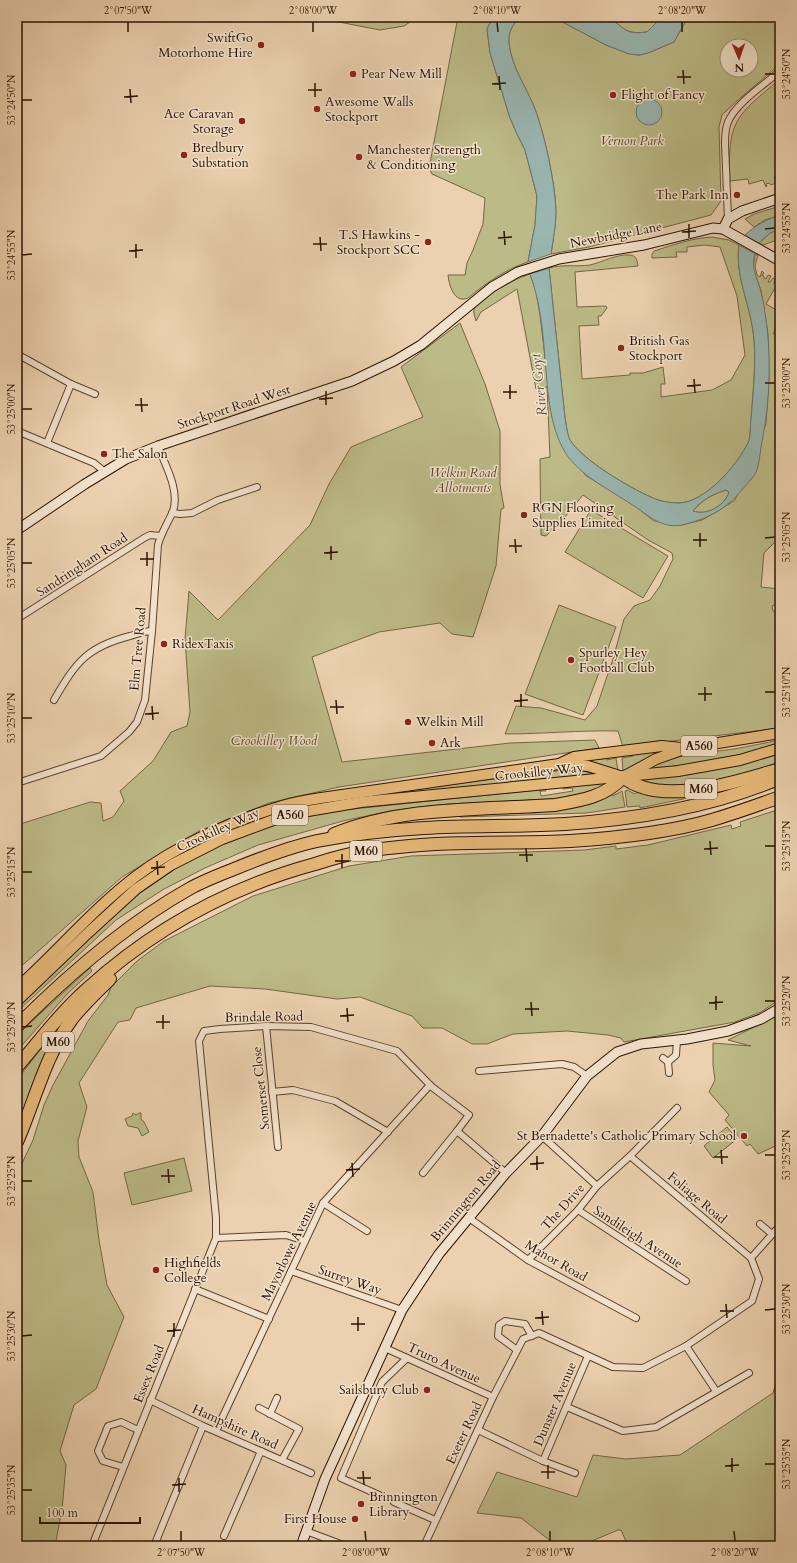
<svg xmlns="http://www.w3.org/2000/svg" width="797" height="1563" viewBox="0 0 797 1563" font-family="Cardo,serif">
<rect width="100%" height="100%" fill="#ebd1af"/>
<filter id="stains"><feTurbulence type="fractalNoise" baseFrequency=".005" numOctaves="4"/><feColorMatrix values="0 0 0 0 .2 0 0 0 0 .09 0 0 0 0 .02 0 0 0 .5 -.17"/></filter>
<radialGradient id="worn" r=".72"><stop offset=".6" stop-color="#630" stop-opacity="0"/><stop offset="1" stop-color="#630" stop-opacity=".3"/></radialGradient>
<g fill="#bcba87" stroke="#746644" fill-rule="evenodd">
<path d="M313,17H369L389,19L395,17H414L413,20L404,26L380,30Z"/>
<path d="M458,17H493L487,29L490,53L510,118L517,134L525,150L537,196L535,225L528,262C506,269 486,283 468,298C454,304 449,285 448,275H465L467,263L473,250L483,224L485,198L432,174L429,168Z"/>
<path d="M520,17H553L606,45L629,54L639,55L648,53L674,42L688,17H780V64L738,100L722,115L719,127L721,201L711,215L589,247L551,254C553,240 556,225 556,211C555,183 545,136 535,109C527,88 512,68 509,44C508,32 512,25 520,17ZM727,46H751V70H727Z"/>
<path d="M607,17H662L647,32C622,35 626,27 607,17Z"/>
<path d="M780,79V175L774,177L776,183L771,185L769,183L766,184L767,186L766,187L763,180L749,184L748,179L730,181C727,120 736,116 780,79Z"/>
<path d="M780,206V215L765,220L754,227L745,219L754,214Z"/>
<path d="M780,229V239L763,245L759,243L770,233Z"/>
<path d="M712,237L729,240L739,245C735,275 749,302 753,331C757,358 753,392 751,419C750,426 751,436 748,443C737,465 706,502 679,503C673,503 664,502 658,500C636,492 579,459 569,438C567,432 566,424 565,418L549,268C564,264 576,267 590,265C603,262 616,254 630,255C637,256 637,260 638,266L575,272L577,307L606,306L607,308L601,316H598L599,325L579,326L582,379L630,375V373H643L663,367L665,384H661V397L712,390L731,380L745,355L737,296L720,247L705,245L687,247V252H676L677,257L652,258V254L654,251C673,245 692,238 712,237Z"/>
<path d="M755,254L758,255L755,266L757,275L760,277L762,271L764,273L762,275L764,276V278L766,279L768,275L771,276L768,282H770L773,278L775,279L774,284L777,285L780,281V291L775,288L766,304L780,312V320L773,334L780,336V367H777L776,374L778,375L777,395H780V542H775L764,553L761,587L780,589V603L772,606L773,611L780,612V728L623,747L618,731C580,730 543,734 505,734L516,706L541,708L585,720L597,706L613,659L624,619L634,606L650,600L660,586L673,559L672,553L648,540L583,495L564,518L546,536L541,535L540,459L550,457L547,387L536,389L517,289L481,312L476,321C475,317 473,313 474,309C480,296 517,278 530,274L536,292L540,315L552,417L585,475L635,506L654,521L682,525L702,520L718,511L735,500L766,424L769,378L768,334L761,291L753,268Z"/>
<path d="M460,323L485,384L500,431V485L504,508L501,509L496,566L473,637L452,634L440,623L379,632L312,657L342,762L510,743L595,740L599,748L339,787L269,803L199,831L122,877L17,970V825L90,802L101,803L103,821L113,817L124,801L120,791L153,761L171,732L187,726L190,712L185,639L189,591L218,620L310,525L329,484L351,447L423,417L401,367Z"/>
<path d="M726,490L729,492C725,506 706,516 693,511C702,500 713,494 726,490Z"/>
<path d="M591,510L668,556L643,598L565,552Z"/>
<path d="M559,605L616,627L583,715L525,694Z"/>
<path d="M780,740V744L721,760L645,770C672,754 704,753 734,749C750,746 765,743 780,740Z"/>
<path d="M663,751L664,752L623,771L622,758L633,756V754Z"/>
<path d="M780,752V762C737,776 677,795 632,780Z"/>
<path d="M607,758V760L616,758L618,771L585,762L586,760Z"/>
<path d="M564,770L583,771L601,776L277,814L246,825L223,834L105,911L17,994V991C65,946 111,896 168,861C205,838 246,821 288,810C334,797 383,793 430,787C475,782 519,775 564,770Z"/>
<path d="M614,782L606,787L568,798L449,804L390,811L343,821L258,845L205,868L164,889L116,920L17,1012V1006L126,903L171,870L222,843L254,830L315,814L343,810L545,789L546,791H540L541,796L573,791L572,788L563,789V787Z"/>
<path d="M627,790L635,794L638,791C659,799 680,797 702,795L640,808V806L627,807L625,791Z"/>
<path d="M622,791L625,807L587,813L460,817V815L611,793L613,796Z"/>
<path d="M780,809V999L761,1012L735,1022L624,1042L621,1038L608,1035L567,1031L513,1034L487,1044H472L442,1028H423L412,1016L360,997L337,999L265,989L210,986L136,1008L130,1020L118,1022L79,1083L87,1107L78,1141L79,1157L93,1192L99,1240L107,1285L124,1317L96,1389L74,1405L60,1451L66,1465L62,1510L55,1546H17V1174L33,1140L44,1105L53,1085L88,1021L108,995L111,987L137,961L164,941L253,896L349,866L411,856L584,850L616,846V849L648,845L731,825L732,829L741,826L740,822Z"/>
<path d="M90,968L92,971L68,993L17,1051V1035Z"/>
<path d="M780,1014V1144L758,1154L750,1144L747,1146L725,1120L729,1115L709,1092L715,1080L713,1065V1043L751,1046L728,1040Z"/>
<path d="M64,1023L17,1130V1080L42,1047Z"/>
<path d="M133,1113L136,1115L139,1113H141V1119L144,1122L149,1132L142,1136L138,1128L128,1126L125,1119L132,1116Z"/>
<path d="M727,1127L737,1139L713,1158L704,1146Z"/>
<path d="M184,1158L192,1191L132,1205L124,1173Z"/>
<path d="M780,1370V1546H628L621,1530H618L580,1546H557L521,1518L477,1513L497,1472L577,1497L593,1455L626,1459L680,1455L773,1393Z"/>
</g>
<g fill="#99b6b1" stroke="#6d756a" fill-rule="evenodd">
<path d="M493,17H520C512,25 508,32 509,44C512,68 527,88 535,109C545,136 555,183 556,211C556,225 553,240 551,254L528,262L535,225L537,196L525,150L517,134L510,118L490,53L487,29Z"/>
<path d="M553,17H607C626,27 622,35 647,32L662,17H688L674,42L648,53L639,55L629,54L606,45Z"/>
<circle cx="649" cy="112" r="13"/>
<path d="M780,215V229L770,233L759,243L745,235C756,225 766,220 780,215Z"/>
<path d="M739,245L755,254C751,267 756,275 760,288C762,296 764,304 765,313C772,357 770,403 761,447C760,455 759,465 756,472C754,477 749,481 746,485C729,507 712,517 686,524C662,531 649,515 631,504C610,490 585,478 569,458C549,431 548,392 545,359C543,331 540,301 530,274L549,268L565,418C566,424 567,432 569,438C579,459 636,492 658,500C664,502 673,503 679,503C706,502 737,465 748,443C751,436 750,426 751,419C753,392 757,358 753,331C749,302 735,275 739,245ZM726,490L729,492C725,506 706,516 693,511C701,500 713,494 726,490Z"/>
</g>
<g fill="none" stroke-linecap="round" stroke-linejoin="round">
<defs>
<g id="street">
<path d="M728,219L725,144C725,137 725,129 728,122C736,103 764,85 780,71"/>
<path d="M779,332L780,329"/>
<path d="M17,354L71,384L95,394"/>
<path d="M17,431L94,463L105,472"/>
<path d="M47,443L71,384"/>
<path d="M172,513L180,514L192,513L218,500L257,487"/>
<path d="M17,619L144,538L150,535L160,536"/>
<path d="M54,700C76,662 87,647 130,636C138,634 144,631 152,631"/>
<path d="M17,783L101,756L129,732L137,722L145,700L152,631L158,545C161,533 168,523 173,511C180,490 165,465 158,446"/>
<path d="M266,1026L278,1147"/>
<path d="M663,1058L668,1062L669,1073"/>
<path d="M668,1062L676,1055L677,1040"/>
<path d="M479,1071L562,1064L574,1067L587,1076"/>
<path d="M272,1092L293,1090L335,1101L388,1132"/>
<path d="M542,1136L597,1186"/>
<path d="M423,1173L457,1131"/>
<path d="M323,1203L367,1231"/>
<path d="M578,1210L686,1281"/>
<path d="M469,1218L528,1260L636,1318"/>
<path d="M760,1224L772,1234"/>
<path d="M216,1238L286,1235L305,1241"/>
<path d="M751,1258L777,1229"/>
<path d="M528,1260L578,1210L597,1186L630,1156L677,1108"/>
<path d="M291,1271L402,1310"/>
<path d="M195,1289L269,1319"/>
<path d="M686,1346L716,1391"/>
<path d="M385,1348L493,1397"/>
<path d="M517,1350L498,1336L499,1325L505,1321L525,1324L532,1336"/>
<path d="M150,1400L203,1426L311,1473"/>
<path d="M567,1407L623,1431L656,1427L749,1373"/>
<path d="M259,1408L299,1429L282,1460"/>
<path d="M270,1414L277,1398"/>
<path d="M478,1430L543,1461L575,1473"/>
<path d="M216,1431L323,1203L430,1085"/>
<path d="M543,1461L588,1356"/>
<path d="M123,1467L103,1461L98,1451L108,1426L121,1422L138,1430"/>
<path d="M379,1495L341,1478L382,1382L407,1358"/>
<path d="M394,1502L435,1520"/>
<path d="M306,1531L346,1546"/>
<path d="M224,1536L261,1451"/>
<path d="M92,1546L216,1238V1218L199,1041L204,1031L220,1029L266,1026L311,1027L397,1051L432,1087L469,1115L457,1131L506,1173"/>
<path d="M154,1546L203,1426"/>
<path d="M424,1546L493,1397L523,1339L539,1333L613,1367L643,1368L686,1346L752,1301L759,1279L751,1258L630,1156"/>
</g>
<g id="secondary">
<path d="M723,229L728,219L742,211L780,198"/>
<path d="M17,530L85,484L126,459L158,446L352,381L394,361L421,345L492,287L518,272L559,259L644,245L713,228L723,229L780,261"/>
<path d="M301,1546L325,1479L402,1310L439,1254L506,1173L542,1136L587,1076L617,1052L641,1044L687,1039L728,1031L761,1019L780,1008"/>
</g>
<g id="primary">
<path d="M561,763L574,757L662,746L681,748"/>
<path d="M17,988C57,952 92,910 135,877C177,845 232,821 282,806C295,802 308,800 321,798L559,764L588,766L623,777L656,759L687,748L780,733"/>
<path d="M17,1001L89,932L136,889L171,865L222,839L276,819L308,811L361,802L678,771L740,760L780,748"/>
</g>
<g id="highway">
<path d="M334,834C403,806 481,810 555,805C579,801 606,797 623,777C661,808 738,781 780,769"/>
<path d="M17,1026C68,975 125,925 189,889C203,881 219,875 234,869C261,858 289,847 317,841C352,834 389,830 424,828C471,825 518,827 565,824C638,819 713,807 780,778"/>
<path d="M17,1067C40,1040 61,1012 87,989C153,929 230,887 315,864C333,858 353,853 372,850C404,846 437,843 469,843C503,842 537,843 570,841C617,838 667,833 712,820C735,813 758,805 780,797"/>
<path d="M17,1142C35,1101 45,1056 72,1019C83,1005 97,992 110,979"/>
</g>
</defs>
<use href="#street" stroke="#5b422c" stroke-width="8"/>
<use href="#secondary" stroke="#2b1300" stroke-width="11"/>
<use href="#primary" stroke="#2b1300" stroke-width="12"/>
<use href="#highway" stroke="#2b1300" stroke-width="14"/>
<use href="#street" stroke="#f2e1cb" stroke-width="6"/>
<use href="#secondary" stroke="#f2e1cb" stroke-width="9"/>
<use href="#primary" stroke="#e6b878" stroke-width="10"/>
<use href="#highway" stroke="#e6b878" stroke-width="12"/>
</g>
<path fill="none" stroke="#2b1300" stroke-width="1.5" d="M128,22V32M313,22V32M497,22L498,32M682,22V32M683,70L684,84M765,74H775M499,76L500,90M677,77H691M315,83V97M492,84L506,83M130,89L131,103M308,90H322M124,97L138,96M22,100H32M689,224V238M765,229L775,228M504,231L505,245M682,232L696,231M320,237L321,251M498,238L512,237M136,244V258M313,244H327M129,251L143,250M22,255L32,254M694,379L695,393M765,383H775M510,385V399M687,386L701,385M326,391V405M503,392H517M141,398L142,412M319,399L333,398M135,405H148M22,409H32M700,533V547M765,538L775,537M515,539L516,553M693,540H707M331,546V560M509,546H522M147,552V566M324,553L338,552M140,559H154M22,563H32M705,687V701M765,692H775M521,694V707M698,694H712M336,700L337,714M514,701L528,700M152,706L153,720M330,707H344M145,714L159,713M22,718H32M710,841L711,855M765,846H775M526,848L527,862M704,849L718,848M342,854V868M519,855H533M157,861L158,875M335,861H349M151,868L165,867M22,872H32M716,996V1010M765,1001H775M531,1002L532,1016M709,1003L723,1002M347,1008L348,1022M525,1009H539M163,1015V1029M340,1016L354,1015M156,1022H170M22,1027L32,1026M721,1150L722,1164M765,1155H775M537,1156V1170M714,1157H728M352,1163L353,1177M530,1164L544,1163M168,1169L169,1183M346,1170L360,1169M161,1176H175M22,1181H32M726,1304L727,1318M765,1310L775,1309M542,1311L543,1325M720,1311H734M358,1317V1331M535,1318L549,1317M174,1323V1337M351,1324H365M167,1331L181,1330M22,1336L32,1335M732,1458V1472M765,1464H775M548,1465V1479M725,1466L739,1465M363,1471L364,1485M541,1472H555M179,1478V1492M357,1478H371M172,1485L186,1484M22,1490H32M181,1531V1541M365,1531L366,1541M550,1531V1541M734,1531L735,1541"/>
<g fill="#8f2418" stroke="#f2e1cb" stroke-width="1.5">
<circle cx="261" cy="45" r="4"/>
<circle cx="353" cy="74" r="4"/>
<circle cx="613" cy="95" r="4"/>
<circle cx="317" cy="109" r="4"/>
<circle cx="242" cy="121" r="4"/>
<circle cx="184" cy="155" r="4"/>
<circle cx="359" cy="157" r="4"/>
<circle cx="737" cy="195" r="4"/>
<circle cx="428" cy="242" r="4"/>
<circle cx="621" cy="348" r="4"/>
<circle cx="104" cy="454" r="4"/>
<circle cx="524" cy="515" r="4"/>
<circle cx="164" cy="644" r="4"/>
<circle cx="571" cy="660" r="4"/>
<circle cx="408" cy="722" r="4"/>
<circle cx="432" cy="743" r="4"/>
<circle cx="744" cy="1136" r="4"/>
<circle cx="156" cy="1270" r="4"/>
<circle cx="427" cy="1390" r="4"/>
<circle cx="361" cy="1504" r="4"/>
<circle cx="355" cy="1519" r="4"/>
</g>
<g text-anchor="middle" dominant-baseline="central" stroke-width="3" stroke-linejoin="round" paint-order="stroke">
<g fill="#f2e1cb" stroke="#67513d" stroke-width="1">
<rect x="681" y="736" width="36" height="20" rx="3"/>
<rect x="685" y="779" width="32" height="20" rx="3"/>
<rect x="272" y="805" width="36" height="20" rx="3"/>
<rect x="350" y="841" width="32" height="20" rx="3"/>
<rect x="42" y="1032" width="32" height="20" rx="3"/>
</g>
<g font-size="12" font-weight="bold" fill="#2b1300">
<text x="699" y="746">A560</text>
<text x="701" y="789">M60</text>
<text x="290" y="815">A560</text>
<text x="366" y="851">M60</text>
<text x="58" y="1042">M60</text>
</g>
<g font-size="13" fill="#2b1300" stroke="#f2e1cb" text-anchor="start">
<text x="253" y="38" text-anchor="end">SwiftGo<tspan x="253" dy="15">Motorhome Hire</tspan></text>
<text x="361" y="74">Pear New Mill</text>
<text x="621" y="95">Flight of Fancy</text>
<text x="325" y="102">Awesome Walls<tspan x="325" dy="15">Stockport</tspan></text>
<text x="234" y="114" text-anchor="end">Ace Caravan<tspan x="234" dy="15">Storage</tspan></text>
<text x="192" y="148">Bredbury<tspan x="192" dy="15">Substation</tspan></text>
<text x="367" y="150">Manchester Strength<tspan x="367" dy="15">&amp; Conditioning</tspan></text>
<text x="729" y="195" text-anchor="end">The Park Inn</text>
<text x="420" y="235" text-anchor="end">T.S Hawkins -<tspan x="420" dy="15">Stockport SCC</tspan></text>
<text x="629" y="341">British Gas<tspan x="629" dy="15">Stockport</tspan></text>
<text x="112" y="454">The Salon</text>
<text x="532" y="508">RGN Flooring<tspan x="532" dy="15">Supplies Limited</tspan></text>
<text x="172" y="644">RidexTaxis</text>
<text x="579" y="653">Spurley Hey<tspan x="579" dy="15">Football Club</tspan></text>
<text x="416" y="722">Welkin Mill</text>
<text x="440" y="743">Ark</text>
<text x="736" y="1136" text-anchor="end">St Bernadette's Catholic Primary School</text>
<text x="164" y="1263">Highfields<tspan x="164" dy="15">College</tspan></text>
<text x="419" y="1390" text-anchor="end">Sailsbury Club</text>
<text x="369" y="1497">Brinnington<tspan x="369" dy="15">Library</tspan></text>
<text x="347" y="1519" text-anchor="end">First House</text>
</g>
<g font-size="13" font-style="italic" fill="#564528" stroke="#f2e1cb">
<text x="632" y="141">Vernon Park</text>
<text x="463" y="473">Welkin Road<tspan x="463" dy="15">Allotments</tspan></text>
<text x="274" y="741">Crookilley Wood</text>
</g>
<g font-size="13" fill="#2b1300" stroke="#f2e1cb">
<text transform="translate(616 235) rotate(-11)">Newbridge Lane</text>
<text transform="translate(234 407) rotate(-18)">Stockport Road West</text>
<text transform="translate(82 565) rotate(-33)">Sandringham Road</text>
<text transform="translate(138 649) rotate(-85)">Elm Tree Road</text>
<text transform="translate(539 772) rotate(-6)">Crookilley Way</text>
<text transform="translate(218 830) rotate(-24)">Crookilley Way</text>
<text transform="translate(264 1017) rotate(-1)">Brindale Road</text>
<text transform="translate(261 1088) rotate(-96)">Somerset Close</text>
<text transform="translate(697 1198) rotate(40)">Foliage Road</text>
<text transform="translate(466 1201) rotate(-50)">Brinnington Road</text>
<text transform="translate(563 1207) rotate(-48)">The Drive</text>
<text transform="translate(638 1237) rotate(33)">Sandileigh Avenue</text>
<text transform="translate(289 1251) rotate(-64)">Mayorlowe Avenue</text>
<text transform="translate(556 1261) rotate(30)">Manor Road</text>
<text transform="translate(350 1280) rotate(19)">Surrey Way</text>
<text transform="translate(444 1363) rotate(25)">Truro Avenue</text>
<text transform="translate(149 1374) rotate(-68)">Essex Road</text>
<text transform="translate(555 1404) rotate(-67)">Dunster Avenue</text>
<text transform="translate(235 1427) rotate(24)">Hampshire Road</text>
<text transform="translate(464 1433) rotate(-65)">Exeter Road</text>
</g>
<g font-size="14" font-style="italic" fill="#524c3e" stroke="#f2e1cb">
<text transform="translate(539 385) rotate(-96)">River Goyt</text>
</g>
</g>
<rect width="797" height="1563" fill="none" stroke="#ebd1af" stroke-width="44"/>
<g transform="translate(739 58) rotate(178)"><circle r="19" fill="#f2e1cb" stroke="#a28f7a"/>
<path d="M0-3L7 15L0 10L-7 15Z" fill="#8f2418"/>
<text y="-6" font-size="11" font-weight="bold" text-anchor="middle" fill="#2b1300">N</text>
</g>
<path d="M40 1517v6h100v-6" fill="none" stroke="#2b1300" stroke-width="2"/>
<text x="46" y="1517" font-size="12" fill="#2b1300" stroke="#f2e1cb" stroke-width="3" paint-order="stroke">100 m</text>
<rect x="22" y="22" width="753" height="1519" fill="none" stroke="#2b1300" stroke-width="1.5"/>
<g font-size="10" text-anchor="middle" fill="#2b1300">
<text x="128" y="14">2°07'50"W</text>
<text x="313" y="14">2°08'00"W</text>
<text x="497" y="14">2°08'10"W</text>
<text x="682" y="14">2°08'20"W</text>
<text transform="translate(786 74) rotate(-90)" y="4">53°24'50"N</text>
<text transform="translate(11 100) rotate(-90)" y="4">53°24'50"N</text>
<text transform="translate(786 228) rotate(-90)" y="4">53°24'55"N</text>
<text transform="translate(11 255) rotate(-90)" y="4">53°24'55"N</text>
<text transform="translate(786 383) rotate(-90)" y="4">53°25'00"N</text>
<text transform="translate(11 409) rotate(-90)" y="4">53°25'00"N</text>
<text transform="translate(786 537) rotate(-90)" y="4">53°25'05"N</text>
<text transform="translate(11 563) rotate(-90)" y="4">53°25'05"N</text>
<text transform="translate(786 692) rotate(-90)" y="4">53°25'10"N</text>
<text transform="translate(11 718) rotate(-90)" y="4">53°25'10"N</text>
<text transform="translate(786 846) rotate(-90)" y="4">53°25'15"N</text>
<text transform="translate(11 872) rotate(-90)" y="4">53°25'15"N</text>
<text transform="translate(786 1001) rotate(-90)" y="4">53°25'20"N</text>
<text transform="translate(11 1027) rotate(-90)" y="4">53°25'20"N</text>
<text transform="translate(786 1155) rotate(-90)" y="4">53°25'25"N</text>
<text transform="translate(11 1181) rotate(-90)" y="4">53°25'25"N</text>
<text transform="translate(786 1309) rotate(-90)" y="4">53°25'30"N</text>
<text transform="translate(11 1336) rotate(-90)" y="4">53°25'30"N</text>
<text transform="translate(786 1464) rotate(-90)" y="4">53°25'35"N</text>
<text transform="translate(11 1490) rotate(-90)" y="4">53°25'35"N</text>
<text x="181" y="1556">2°07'50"W</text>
<text x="366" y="1556">2°08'00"W</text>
<text x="550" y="1556">2°08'10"W</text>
<text x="735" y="1556">2°08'20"W</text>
</g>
<rect width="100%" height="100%" filter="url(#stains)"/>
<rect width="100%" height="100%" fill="url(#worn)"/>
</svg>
